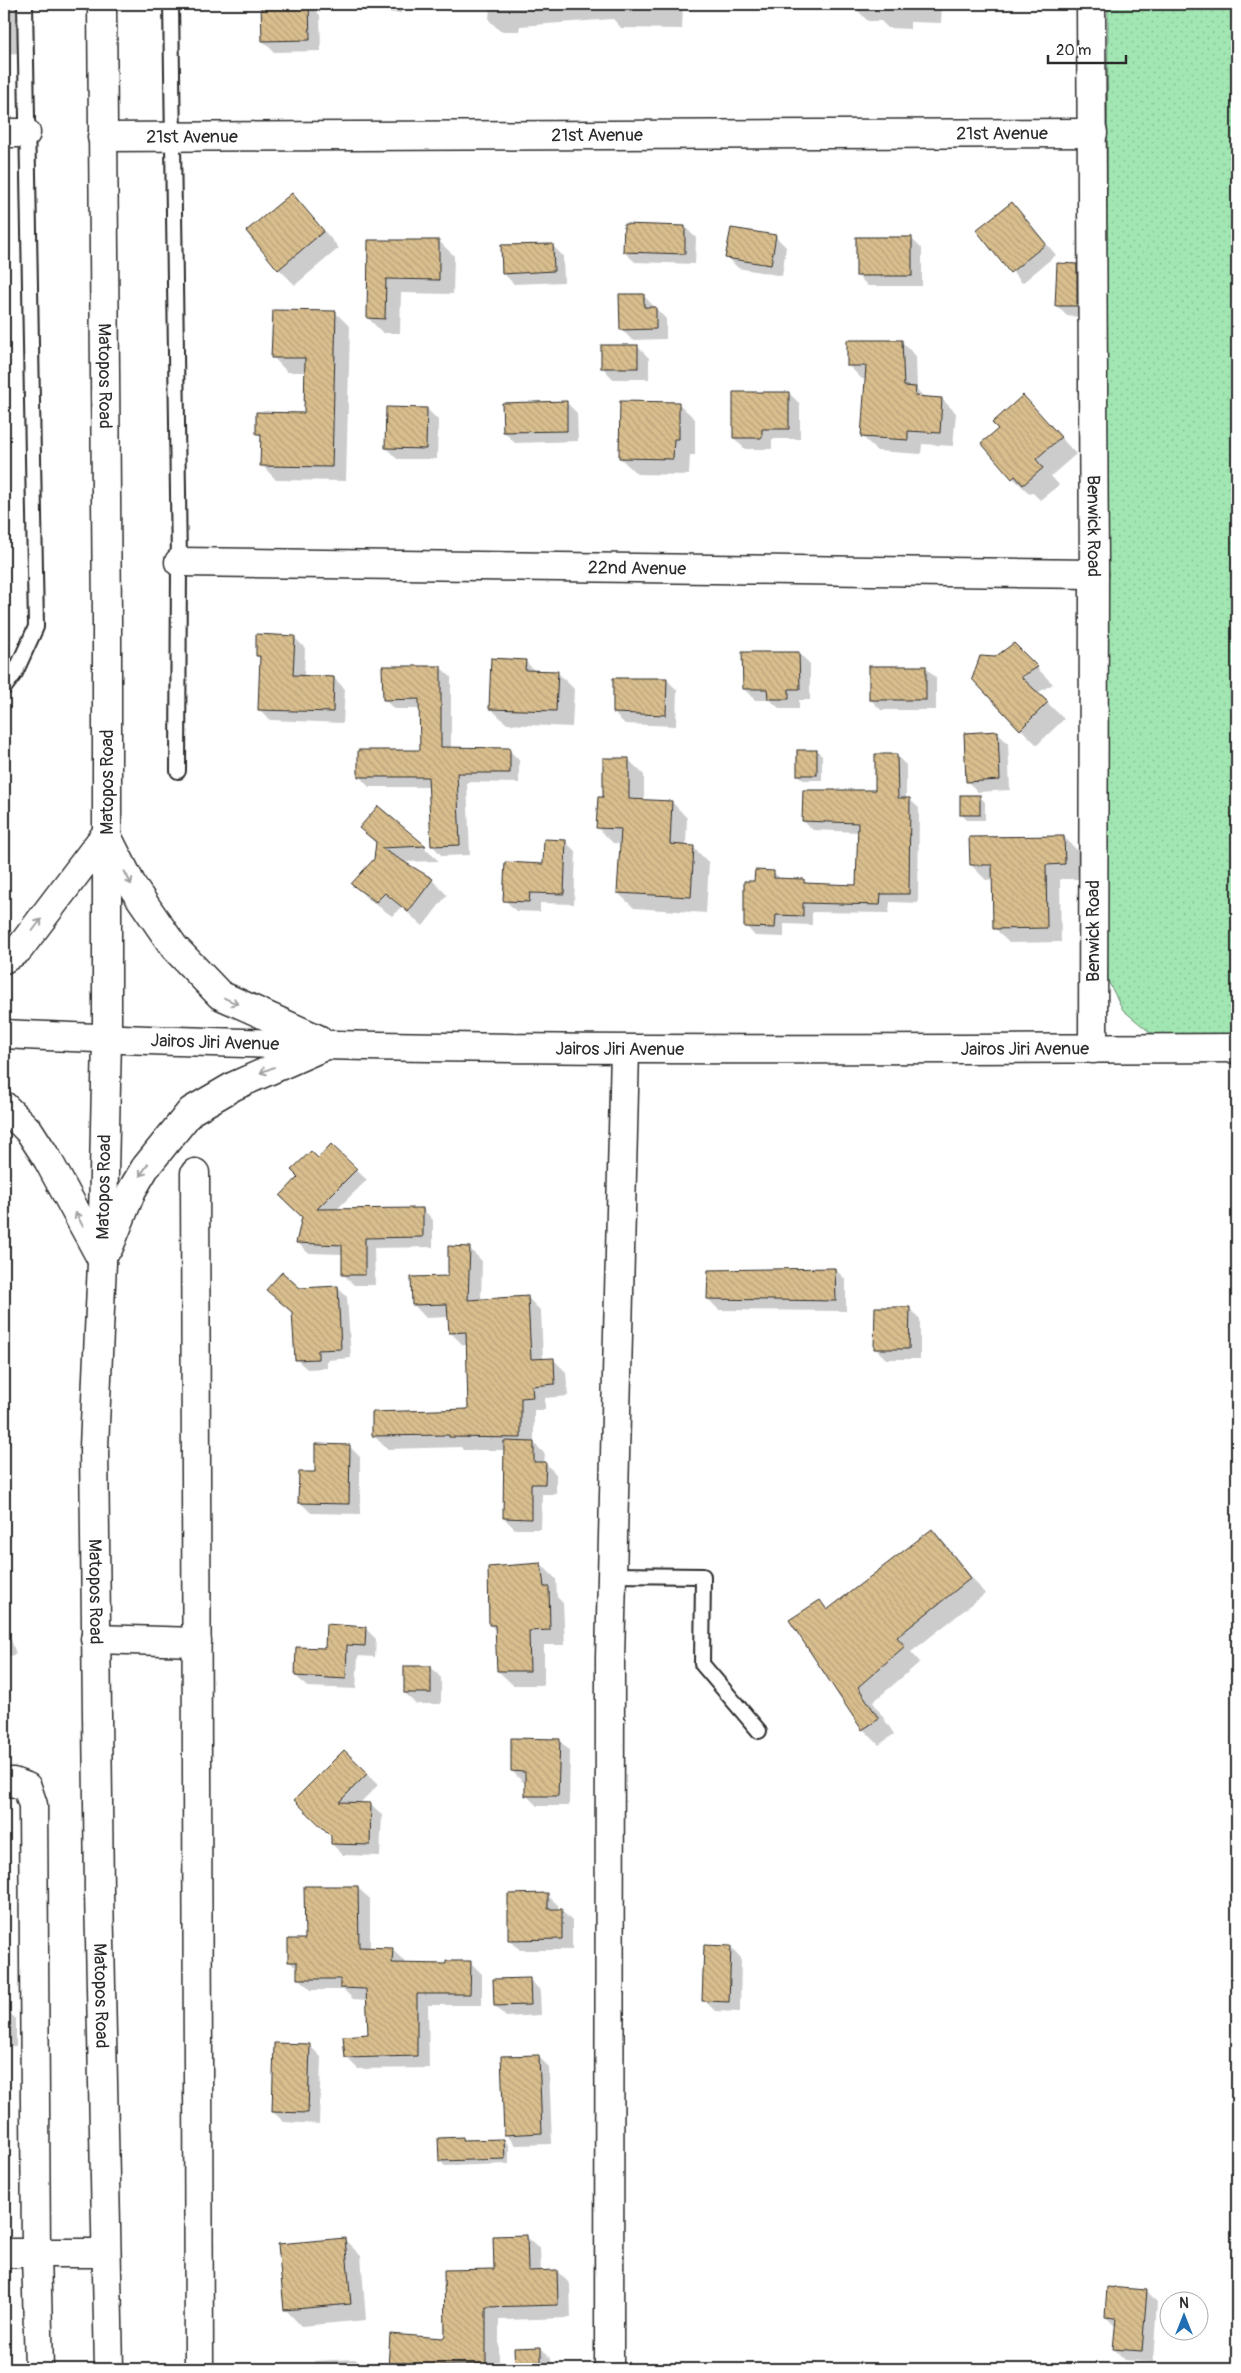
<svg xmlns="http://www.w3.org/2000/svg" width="1241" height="2373" viewBox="0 0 1241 2373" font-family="Pangolin,sans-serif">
<defs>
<pattern id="grass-dots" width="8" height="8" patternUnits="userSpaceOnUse" patternTransform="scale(1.25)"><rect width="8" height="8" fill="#a2e7b3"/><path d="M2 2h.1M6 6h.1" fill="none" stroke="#8cc69a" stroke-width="1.8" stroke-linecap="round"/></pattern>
<pattern id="building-back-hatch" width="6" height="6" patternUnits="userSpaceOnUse" patternTransform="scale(1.25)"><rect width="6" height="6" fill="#d9be8e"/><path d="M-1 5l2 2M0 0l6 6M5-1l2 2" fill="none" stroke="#baa37b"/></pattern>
</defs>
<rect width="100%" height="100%" fill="#fff"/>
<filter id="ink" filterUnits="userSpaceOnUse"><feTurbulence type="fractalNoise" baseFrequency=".02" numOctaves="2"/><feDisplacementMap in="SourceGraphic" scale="10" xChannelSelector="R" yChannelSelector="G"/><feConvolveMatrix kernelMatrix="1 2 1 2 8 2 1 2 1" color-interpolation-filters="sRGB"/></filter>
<g filter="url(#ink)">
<path fill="url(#grass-dots)" stroke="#66896f" d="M1108,4H1237V1034H1152L1123,1010L1103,971Z"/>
<g fill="#0003">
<path d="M4,4H21L23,53L4,54Z"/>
<path d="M262,4H309L320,15L321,51L274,52L263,41Z"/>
<path d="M371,4H432V8L401,7V13L380,12Z"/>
<path d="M490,4H683L682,29L621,28L613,19L520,26L519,31H500L489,20Z"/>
<path d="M754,4H789L755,5Z"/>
<path d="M853,4H942L941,23L910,22V29L888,28L881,21H868L853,6Z"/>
<path d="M292,194L339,248L295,285L279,269Z"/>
<path d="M1012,203L1056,255L1022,283L978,230Z"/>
<path d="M685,227L696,238L695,264L635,262L624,252Z"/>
<path d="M775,236L786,247L782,276L738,268L727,257Z"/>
<path d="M911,238L922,249V286H868L857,275Z"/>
<path d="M369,241H439L454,256L453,294L401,293L400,333H383L368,318Z"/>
<path d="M552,245L563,256L564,282L514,284L503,273Z"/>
<path d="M1076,265L1087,276V317L1067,316L1056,305Z"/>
<path d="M643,295L666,319V339L632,340L621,329Z"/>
<path d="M335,312L350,327L346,481L276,480L262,465V438L257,433L305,414L306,372H287L273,357Z"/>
<path d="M902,342L916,356L917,390L925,398L942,399L956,413L953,446L922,444L921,454L877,451L863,437L867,379H862L848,365Z"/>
<path d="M638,347L649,358V379H613L603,368Z"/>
<path d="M789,393L800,404V439H772V449H745L734,438Z"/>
<path d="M1023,396L1076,454L1051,476L1059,485L1040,500L1032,492L1030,494L1013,478L983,443L999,429Z"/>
<path d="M566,402L577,413L578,441L515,443L504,432Z"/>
<path d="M678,403L695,419V455H690L689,475L637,474L620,458Z"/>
<path d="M427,409L438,420L437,459H397L386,448Z"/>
<path d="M294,637L305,648L304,677L334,678L345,689L343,723L270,720L259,709L261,660L257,655Z"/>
<path d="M1014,645L1053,684L1037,693L1064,719L1037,745L1021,729L996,658Z"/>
<path d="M799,653L810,664V700H799V709H780L770,700H755L744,689Z"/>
<path d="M525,661L536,672L558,673L574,689L572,727L507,724L490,708Z"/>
<path d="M440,667L451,677V750H509L519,760V783L467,782L470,855L442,856L432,845L430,787H369L359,776L421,751L420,709H394L384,699Z"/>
<path d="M925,667L936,678V710H881L870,699Z"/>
<path d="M666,679L677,690L676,726L625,724L614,713Z"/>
<path d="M997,733L1008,743L1010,790L978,792L967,781Z"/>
<path d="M817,751L822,756V780H803L798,775Z"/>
<path d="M896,755L906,765V799H909L919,808L918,903L890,902L889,913L812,912V925L784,924V937L755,936L746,926L755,882L773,872L781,879L804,880L808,885L858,886L859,832L813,830L803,821L876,791Z"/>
<path d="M628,759L644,775V801L672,802L687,818L686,846L693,847L709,863L706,913L634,908L618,893L621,844L613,843L598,828L605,798Z"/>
<path d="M980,797L985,802V820H967L962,815Z"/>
<path d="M378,808L439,861L402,862L432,880L447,895L423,926L401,907L392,916L367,898L353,884L375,860L377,844L361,828Z"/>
<path d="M1064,837L1079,852V879H1060L1061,942L1009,943L995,928L994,879L986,880L971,865Z"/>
<path d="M565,841L576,852L574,904L540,903V912L516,911L505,900L544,865Z"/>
<path d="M331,1146L367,1180L336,1210L423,1209L433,1220V1247L374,1248L375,1285H354L343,1274V1254L308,1253L298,1243L318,1160Z"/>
<path d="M469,1248L482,1261L481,1300L528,1298L541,1311L543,1360L553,1359L566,1372L568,1396L545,1398V1410H534V1443L545,1454L544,1462L556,1474V1494H542L541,1529H515L504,1518L505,1450H463L461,1447L387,1449L374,1436L469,1410L467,1345H463L450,1332L449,1317L426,1318L413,1304L449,1277Z"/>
<path d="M835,1269L846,1280V1311L719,1310L708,1299Z"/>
<path d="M337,1287L347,1297L351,1358L327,1360V1368L307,1369L296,1359L293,1313L268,1290Z"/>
<path d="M909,1308L920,1319V1359H886L875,1348Z"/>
<path d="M349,1446L360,1457V1514L311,1513L300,1502L316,1473Z"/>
<path d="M932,1531L947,1546L985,1594L911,1652L920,1662L873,1702L894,1734L879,1745L863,1729L791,1620L820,1601L829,1610Z"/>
<path d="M541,1564L556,1579L557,1597L563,1603L565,1645H544V1685H513L498,1671L497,1631L490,1625Z"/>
<path d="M4,1619L16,1654L4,1658Z"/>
<path d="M365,1628L376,1639L375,1657L358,1656L356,1689L307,1687L296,1676L326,1650Z"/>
<path d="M431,1667L441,1678V1704H416L405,1693Z"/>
<path d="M559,1740L570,1751L569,1806H537L526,1795V1782H523L512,1771Z"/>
<path d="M344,1752L378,1785L359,1804H371L382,1815L380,1856L343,1855L332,1844Z"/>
<path d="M357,1887L370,1899V1948L392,1949L404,1961V1964L447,1965L470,1962L482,1974V2005H428L429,2068L358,2069L346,2057L369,2036L368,2000L353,1999L344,1990H311L299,1978V1971L289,1961L306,1940Z"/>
<path d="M547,1895L558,1905V1910H561L572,1921V1950H520L509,1939Z"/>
<path d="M731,1947L741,1958L740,2012L715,2011L704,2000Z"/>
<path d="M529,1979L540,1990L541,2015L506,2017L495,2006Z"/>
<path d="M4,2008L16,2019V2046H4Z"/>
<path d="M310,2046L321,2057L319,2124L284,2122L273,2112Z"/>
<path d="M538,2056L549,2067L552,2144L516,2145L505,2134Z"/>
<path d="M463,2138L466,2141L504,2140L509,2145V2164L445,2166L440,2161Z"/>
<path d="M526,2236L540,2249L541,2271H557L570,2284L571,2318L499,2320V2369H389L391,2336L444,2339L495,2270Z"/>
<path d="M345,2240L361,2256L366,2320L301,2326L285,2309Z"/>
<path d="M1146,2291L1157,2302L1153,2362L1125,2360L1114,2349L1116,2327L1106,2317Z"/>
<path d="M541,2348L551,2359L552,2369H516V2349Z"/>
<path d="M355,2359L365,2369H314V2361Z"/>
<path d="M4,2363L7,2366V2369H4Z"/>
</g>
<g fill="url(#building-back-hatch)" stroke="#2b2b2b">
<path d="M261,4H309L310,40L262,41Z"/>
<path d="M292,193L324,231L278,270L246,231Z"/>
<path d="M1012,202L1046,244L1010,273L976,230Z"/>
<path d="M624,224L685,226V254L623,252Z"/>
<path d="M731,228L776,235L771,265L725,258Z"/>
<rect x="856" y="237" width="56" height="39"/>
<path d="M368,240H439V280L386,279L385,319L367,318Z"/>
<path d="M553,244L554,271L502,274L501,245Z"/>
<path d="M1057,263L1077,264V306H1055Z"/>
<path d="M619,294H644V307H656V329L620,330Z"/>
<path d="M273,310L336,311L332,467L260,466L261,434H256V412L304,413L305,358H271Z"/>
<path d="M847,340H902L904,386L916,387L915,396L942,398L940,433L908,431V440L861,437L866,366H847Z"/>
<rect x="601" y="345" width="37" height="23"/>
<path d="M733,392H789V429H762V438H733Z"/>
<path d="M1023,395L1061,437L1036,459L1043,468L1023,485L1015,476L1012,479L981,443L998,429L992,423Z"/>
<path d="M567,401V431L503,432L502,403Z"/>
<path d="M620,401L679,402V439H674L673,459L619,458Z"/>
<path d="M386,407L427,408L426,449L385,448Z"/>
<path d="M256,634L295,636L293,675L334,677L333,712L258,710L260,656H256Z"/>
<path d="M1014,643L1038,667L1021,677L1048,702L1020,730L972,679L980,656L995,657Z"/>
<path d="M742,652H799L800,689H789V699H768L767,689H743Z"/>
<path d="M491,658L526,660L525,670L558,671L556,711L489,709Z"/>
<path d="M382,666H441V747L510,748V773H457L460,845L431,846L428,777H358V750H420L419,699L383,700Z"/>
<rect x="869" y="666" width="57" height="34"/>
<path d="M613,678H667L666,715L613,713Z"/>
<path d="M998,731L1000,780L966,782L964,733Z"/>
<rect x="797" y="750" width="20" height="25"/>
<path d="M875,754H897L898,798H910L909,894H881L880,905L803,903V916L776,915L775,928L744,927V881H754L755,870L774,871V878L804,879V883L856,885L858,823L802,821L803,790H875Z"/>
<path d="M603,758H629V799L672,801L670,844L694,846L691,897L617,893L621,829L596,828L598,797H603Z"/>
<rect x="960" y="795" width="20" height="20"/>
<path d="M378,806L426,846L381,848L433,879L408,912L385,893L376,902L351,884L374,859L376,842L359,828Z"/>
<path d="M1064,836L1065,864L1046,865L1047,928L993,929L992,865H970L969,837Z"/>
<path d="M544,839L566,840L564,894L530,893L529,902L503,901L505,862L543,864Z"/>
<path d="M331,1144L357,1169L317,1209L423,1208V1237L365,1238V1275H342V1245L296,1243L302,1217L280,1196L298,1177L291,1170L311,1151L318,1158Z"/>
<path d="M448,1246L470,1247L468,1300L528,1296L531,1359L554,1358L555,1384L532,1386L533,1397L521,1398V1438L449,1437V1435L372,1436V1412L468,1409L466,1332L449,1333L447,1304L412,1305L411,1277L448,1276Z"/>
<path d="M835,1268L836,1301L707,1299L708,1270Z"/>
<path d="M282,1272L300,1288L338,1286L341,1349L318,1350V1359L295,1360L292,1312L266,1290Z"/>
<path d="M875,1307H910L909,1349H874Z"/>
<path d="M504,1441L534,1442V1462H546L545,1484H531V1519L503,1518Z"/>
<path d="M315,1444L350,1445L349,1504L298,1503L299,1472H315Z"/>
<path d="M932,1529L971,1578L897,1637L905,1646L858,1687L879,1719L862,1730L789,1620L820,1600L827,1610Z"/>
<path d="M541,1563L544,1587H549L550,1630L529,1631L530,1671H497L495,1625H489L488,1567Z"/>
<path d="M326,1624L366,1627L365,1646L347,1645L346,1679L295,1676L296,1647L325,1648Z"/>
<rect x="404" y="1666" width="27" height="27"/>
<path d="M511,1738L560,1739L558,1796H525V1772L511,1771Z"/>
<path d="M344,1750L368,1773L339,1802L371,1803L370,1845L331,1844V1836L294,1800Z"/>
<path d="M304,1886H358L359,1947L393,1948L392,1963L446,1964V1961H471L470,1994H417V2056L345,2058L343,2036L368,2034L366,1989L340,1988V1979H297V1962H288V1939H305Z"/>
<path d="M548,1893V1909H562V1939L508,1940V1894Z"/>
<path d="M704,1945L731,1946L729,2002L702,2001Z"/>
<path d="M530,1978L531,2005L494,2006L493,1979Z"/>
<path d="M274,2043L310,2044L308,2113L272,2112Z"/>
<path d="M539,2055L542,2133L504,2135L501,2056Z"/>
<path d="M463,2137V2140L504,2139L505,2159L439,2161L438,2138Z"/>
<path d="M527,2235L528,2271L557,2270L558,2305L486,2307V2364L416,2366V2369H388L390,2334L443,2338L445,2335L444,2270L494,2269L493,2236Z"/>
<path d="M345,2238L351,2304L284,2310L278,2244Z"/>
<path d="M1107,2287L1147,2290L1142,2351L1113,2349L1116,2318L1105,2317Z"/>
<path d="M541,2347V2369H515L514,2348Z"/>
</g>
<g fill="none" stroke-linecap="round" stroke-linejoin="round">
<defs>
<g id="service">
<path d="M171,4L179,562L178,771"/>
<path d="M4,688L15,673L36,627L25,4"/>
<path d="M612,1575L703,1576L702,1664L759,1731"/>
</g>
<g id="minor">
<path id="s1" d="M1091,4L1094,574L1093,1049"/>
<path d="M4,133H26"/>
<path id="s2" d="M102,137L1093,133"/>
<path id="s3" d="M179,562L1094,574"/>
<path d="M195,1173L199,2369"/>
<path d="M95,1639L197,1642"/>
<path d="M4,1783L13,1782L27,1787L33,1805L36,2253L39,2369"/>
<path d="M4,2253H105"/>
<path d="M609,2369L610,1658L625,1050"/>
</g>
<g id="secondary">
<path id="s4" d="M102,4L107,620V1039L102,1262L94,1447L99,1892L109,2369"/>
<path d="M109,840L134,889L174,947L220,995L318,1039"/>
<path d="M4,959L19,949L106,834"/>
<path id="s5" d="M4,1034C415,1054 826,1049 1237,1048"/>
<path d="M4,1106L30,1132L48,1160L102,1260"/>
<path d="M109,1247L132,1190L145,1168L191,1111L234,1086L320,1048"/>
</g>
</defs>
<use href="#service" stroke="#2b2b2b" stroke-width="18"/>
<use href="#minor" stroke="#2b2b2b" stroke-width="31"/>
<use href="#secondary" stroke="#2b2b2b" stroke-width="31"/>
<use href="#service" stroke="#fff" stroke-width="14"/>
<use href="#minor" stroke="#fff" stroke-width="28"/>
<use href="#secondary" stroke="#fff" stroke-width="28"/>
</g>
<defs><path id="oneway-shaft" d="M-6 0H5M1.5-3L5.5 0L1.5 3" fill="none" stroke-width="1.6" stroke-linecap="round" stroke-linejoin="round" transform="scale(1.25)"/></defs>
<g stroke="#a0a0a0">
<use href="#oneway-shaft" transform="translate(128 878) rotate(63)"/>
<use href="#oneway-shaft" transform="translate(37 925) rotate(-53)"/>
<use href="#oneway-shaft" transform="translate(231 1001) rotate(24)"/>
<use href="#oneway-shaft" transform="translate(267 1070) rotate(157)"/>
<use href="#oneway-shaft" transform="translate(144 1170) rotate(124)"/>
<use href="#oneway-shaft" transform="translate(79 1219) rotate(-118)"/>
</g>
</g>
<g text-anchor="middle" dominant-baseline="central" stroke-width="5" stroke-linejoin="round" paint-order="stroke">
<g font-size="18" fill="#2b2b2b" stroke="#fff">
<text stroke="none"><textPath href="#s2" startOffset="900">21st Avenue</textPath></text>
<text stroke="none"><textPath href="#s2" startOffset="495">21st Avenue</textPath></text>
<text stroke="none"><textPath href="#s2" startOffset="90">21st Avenue</textPath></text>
<text stroke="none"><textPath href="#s4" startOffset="372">Matopos Road</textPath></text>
<text stroke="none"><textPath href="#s1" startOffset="522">Benwick Road</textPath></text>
<text stroke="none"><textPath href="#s3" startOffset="458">22nd Avenue</textPath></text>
<text transform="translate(107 782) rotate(-90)">Matopos Road</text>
<text transform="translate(1093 931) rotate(-90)">Benwick Road</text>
<text stroke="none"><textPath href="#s5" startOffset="211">Jairos Jiri Avenue</textPath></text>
<text stroke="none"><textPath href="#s5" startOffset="616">Jairos Jiri Avenue</textPath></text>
<text stroke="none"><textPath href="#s5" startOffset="1021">Jairos Jiri Avenue</textPath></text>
<text transform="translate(104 1187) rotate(-89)">Matopos Road</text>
<text stroke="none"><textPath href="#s4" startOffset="1588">Matopos Road</textPath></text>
<text stroke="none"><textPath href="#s4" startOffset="1992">Matopos Road</textPath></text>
</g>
</g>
<rect width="1241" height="2373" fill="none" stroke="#fff" stroke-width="20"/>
<rect x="10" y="10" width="1221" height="2353" fill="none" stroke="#2b2b2b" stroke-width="2" filter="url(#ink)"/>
<g transform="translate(1184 2316)"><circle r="24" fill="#ffffff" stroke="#aaaaaa"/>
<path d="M0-4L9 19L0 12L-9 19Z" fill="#1f6fb2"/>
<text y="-8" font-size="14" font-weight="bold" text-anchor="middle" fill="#2b2b2b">N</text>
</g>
<path d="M1048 55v8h78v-8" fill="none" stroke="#2b2b2b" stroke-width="2.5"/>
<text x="1056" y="55" font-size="15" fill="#2b2b2b" stroke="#ffffff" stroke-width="4" paint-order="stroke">20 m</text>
</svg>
